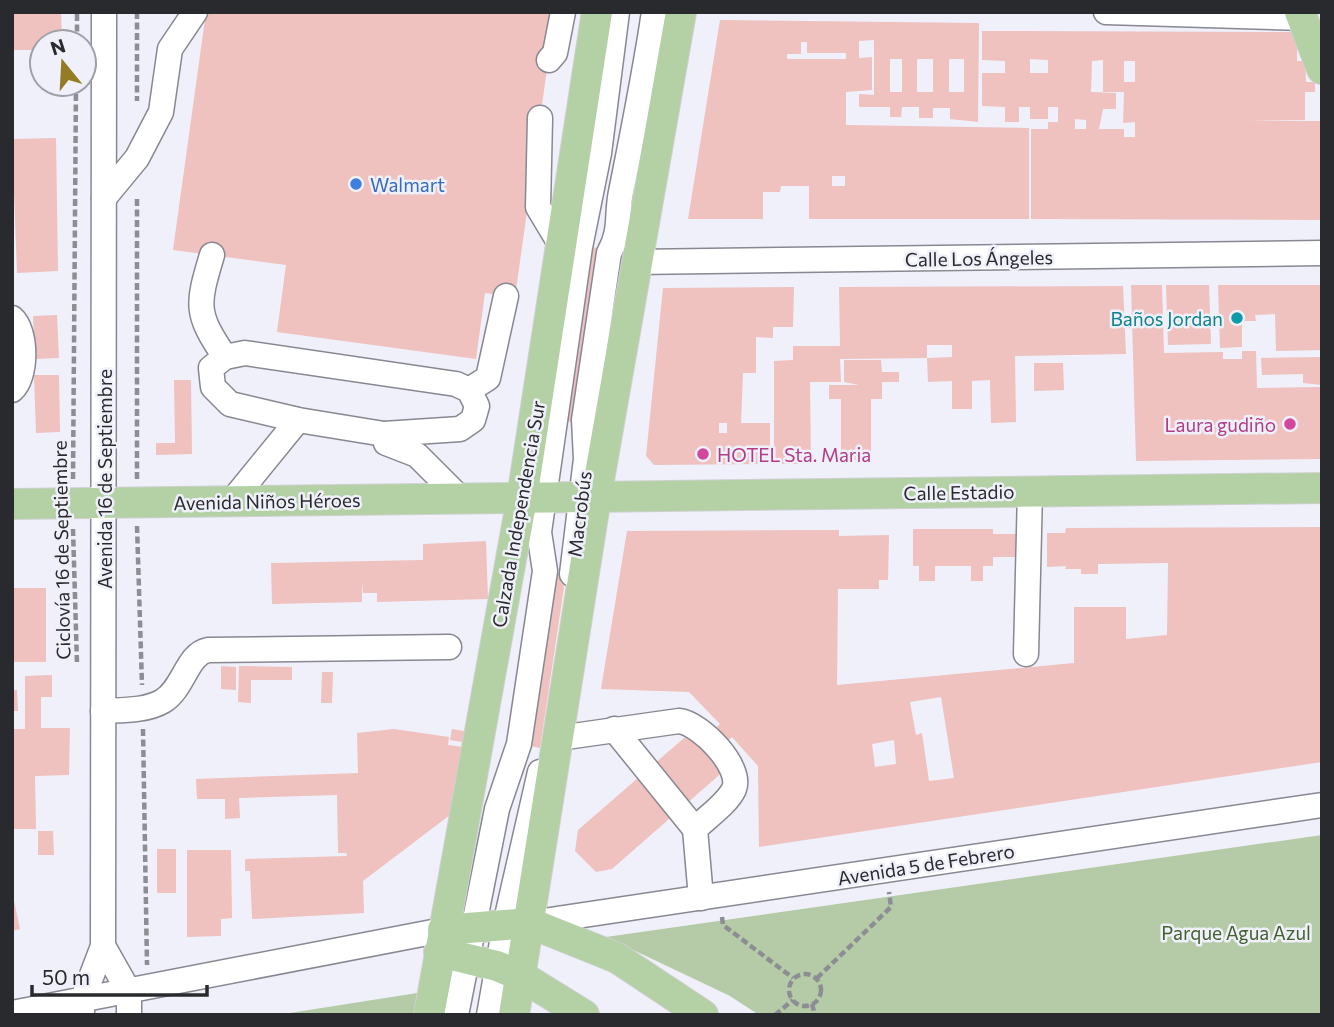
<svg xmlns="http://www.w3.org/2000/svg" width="1334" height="1027" viewBox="0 0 1334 1027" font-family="Commissioner,sans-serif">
<rect width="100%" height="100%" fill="#eff0fa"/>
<g fill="#b5caa7">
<path d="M1322,835V1015H759L730,996L606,937Z"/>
<path d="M417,993L414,1015H277Z"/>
</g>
<g fill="#efc1bf" fill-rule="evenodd">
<path d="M12,12H61L62,42H42V50H12Z"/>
<path d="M206,12H555L515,297L485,293L476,359L277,332L286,265L173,250Z"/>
<path d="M720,20L979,23L978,122L950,119V108H933V118H919V107H902L901,117H890V107H859V94L874,95V40L859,41V58L872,57V90L846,92V125L1029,128V219H809V186H781L780,192H763V219H688ZM801,42H807V53H846V59H787V54H801ZM890,59H902V92H890ZM917,59H933V92H917ZM949,59H964V92H949ZM832,176H845V186H832Z"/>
<path d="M982,31L1297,32V61H1305L1306,82H1315V92H1305V120L1248,121H1322V220L1031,219V129H1048V122H1058V107H1048V119H1030V107H1019V122H1005V107L982,106V73H1005V61L982,60ZM1030,59L1048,60V73H1030ZM1103,60V92H1124L1123,123L1135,122V137H1124V129H1099L1103,109H1116V93L1091,92L1092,61ZM1124,61H1135V82H1124ZM1075,119L1086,120V129H1075Z"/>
<path d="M56,138L58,271L17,273L12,139Z"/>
<path d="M592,247L608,250L581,423L566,421Z"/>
<path d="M1131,285H1162L1164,353L1223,352V359H1242V351H1256L1257,388L1322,387V459L1136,461Z"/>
<path d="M1166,285H1209L1211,344L1168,345Z"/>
<path d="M1218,285H1322V350L1276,351L1275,314L1255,315L1256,321H1242V347L1220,348Z"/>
<path d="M1123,286L1126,354L1015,356L1016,422L991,423L990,380L972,381V409H952V381L928,382L927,358L952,357V345H927V358L840,359L841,382H810L811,464H774V361L793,360V346H840L839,287Z"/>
<path d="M794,287L793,327H773V338L756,337V373H743L741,423H770V464L654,465L646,456L663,288ZM719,423H727V433H719Z"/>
<path d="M57,315L59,358L35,359L33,316Z"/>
<path d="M1322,357V385L1303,383V374L1262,375L1261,358Z"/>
<path d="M844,360H881L882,372H899V382H882V399H871V460H841V399H829V385H859L844,382Z"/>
<path d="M1034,363H1063L1064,390L1034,391Z"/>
<path d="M34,375H59L60,432L36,433Z"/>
<path d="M174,380H191L192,454L156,455V443H175Z"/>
<path d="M1322,527V762L759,847L758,766L732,737L713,755L726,769L612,869L596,872L575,851L578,830L691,732L702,742L720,724L689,692L601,689L627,531L839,530V536L889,535L888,580H879V589H838L837,685L1074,663V607H1126V639L1167,635L1168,563L1098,564V574H1081V569H1065L1066,566L1047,567V533H1065L1066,528ZM941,697L954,778L929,781L922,733L916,735L910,702ZM894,740L896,764L875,767L872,744Z"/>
<path d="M913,529H993V534H1019V557H993V566H983V581H971V566H935V581H919V566H913Z"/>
<path d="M486,541L488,599L377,602V593H363L362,581V602L272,604L271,563L423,560V544Z"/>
<path d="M553,572L566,574L540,748L525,745Z"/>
<rect x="12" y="588" width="34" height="74"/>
<path d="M221,666L236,667V690L221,689Z"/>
<path d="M239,666L292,667V680H251V703L238,702Z"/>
<path d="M322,672H333L332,703H321Z"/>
<path d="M52,675V697H41V728H70L69,775L35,776L36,829H12V729H25V676Z"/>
<path d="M12,690H17L18,711H12Z"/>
<path d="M394,729L449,737L448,745L463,747L450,815L363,881L364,913L252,919L250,871H245V859L347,856L346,853H338L337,795L239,798L240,818L225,819V799H197L196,779L358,773L357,733Z"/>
<path d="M452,729L470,732L469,743L450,740Z"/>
<path d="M38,831H53L54,855H38Z"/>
<rect x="157" y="849" width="19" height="44"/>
<path d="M187,850H231L232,918L221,919V936L187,937Z"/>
<path d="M12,891L20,929L12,931Z"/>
</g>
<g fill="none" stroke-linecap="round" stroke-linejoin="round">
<defs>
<g id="minor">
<path d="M1106,12L1302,18"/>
<path d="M549,60L555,53L563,12"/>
<path d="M540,118L538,207L562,247"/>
<path d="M104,198L137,158L161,112L170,49L195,12"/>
<path d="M212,255C197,305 195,313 225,357"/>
<path d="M635,262L1322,253"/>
<path d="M12,318C27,331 27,377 12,390"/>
<path d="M245,353L456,384L469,390L477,406L473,420L460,429L384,434L298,420L230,404L213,387L211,368L225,357Z"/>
<path d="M469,390L488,378L506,296"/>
<path d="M384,434L386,443L417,455L460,498"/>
<path d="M232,501L298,420"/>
<path d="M572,574L586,459L584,420L609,253C622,230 616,215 621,192C633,132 645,73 654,12"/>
<path d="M1026,654L1030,491"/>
<path d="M103,711C122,710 146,711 163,701C184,688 187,654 208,650L449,647"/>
<path d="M614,729L695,829"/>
<path d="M559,738L679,721C700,723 743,767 734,789C727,804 707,817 695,829L701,898"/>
<path d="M530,923L1322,805"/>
<path d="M103,946L129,992V1015"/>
<path d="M12,1013L443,930"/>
<path d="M82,1015V1001L103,946L104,12"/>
<path d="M456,1015L497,809L519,744L545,571L539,532L580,247L599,153L617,12"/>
<path d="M489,1015L505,925L540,772"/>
</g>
<g id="major">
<path d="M1300,12L1322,69"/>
<path d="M12,504L1322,488"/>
<path d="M443,930L530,923L617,958L703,1015"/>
<path d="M439,952L497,966L521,976L584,1015"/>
<path d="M429,1015L522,498L597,12"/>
<path d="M514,1015L596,497L681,12"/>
</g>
</defs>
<use href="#minor" stroke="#878891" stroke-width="27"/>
<use href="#major" stroke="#d0d0d1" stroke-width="32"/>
<g stroke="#8d8e94" stroke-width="4.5" stroke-dasharray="7 3.5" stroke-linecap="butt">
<path d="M137,12V101"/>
<path d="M77,42V12"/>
<path d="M73,479L76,84"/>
<path d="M137,479V197"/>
<path d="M137,526L142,685"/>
<path d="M73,529L77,664"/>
<path d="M143,729L147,965"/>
<path d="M722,917L723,925L793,978"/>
<circle cx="805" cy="990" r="16"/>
<path d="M817,978L891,907L889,892"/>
<path d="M812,1004L815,1015"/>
<path d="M775,1015L793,1000"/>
</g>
<use href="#minor" stroke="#fff" stroke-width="24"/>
<use href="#major" stroke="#b3d1a5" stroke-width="30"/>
</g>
<circle fill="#3f7fe0" stroke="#eff0fa" stroke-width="2.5" cx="356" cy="184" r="7"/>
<circle fill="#0f9aa8" stroke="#eff0fa" stroke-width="2.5" cx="1237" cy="318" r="7"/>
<g fill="#d1479c" stroke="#eff0fa" stroke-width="2.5">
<circle cx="1290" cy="424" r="7"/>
<circle cx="703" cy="454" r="7"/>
</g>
<g text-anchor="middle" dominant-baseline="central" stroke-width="5" stroke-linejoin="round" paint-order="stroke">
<g font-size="19" fill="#366cbe" stroke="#eff0fa" text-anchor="start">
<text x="370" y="184">Walmart</text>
</g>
<g font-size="19" fill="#292a2d" stroke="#eff0fa">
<text transform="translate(979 258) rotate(-1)">Calle Los Ángeles</text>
<text transform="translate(104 479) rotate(-90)">Avenida 16 de Septiembre</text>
<text transform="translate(959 492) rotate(-1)">Calle Estadio</text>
<text transform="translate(267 501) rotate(-1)">Avenida Niños Héroes</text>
<text transform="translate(518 514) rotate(-80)">Calzada Independencia Sur</text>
<text transform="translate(579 514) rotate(-83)">Macrobús</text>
<text transform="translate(61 550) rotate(-91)">Ciclovía 16 de Septiembre</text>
<text transform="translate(926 864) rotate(-9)">Avenida 5 de Febrero</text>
</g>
<g font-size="19" fill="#0d838f" stroke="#eff0fa" text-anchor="end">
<text x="1223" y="318">Baños Jordan</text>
</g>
<g font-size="19" fill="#b23c85" stroke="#eff0fa" text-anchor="end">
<text x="1276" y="424">Laura gudiño</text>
<text x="717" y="454" text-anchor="start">HOTEL Sta. Maria</text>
</g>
<g font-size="19" fill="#43602d" stroke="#eff0fa">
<text x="1236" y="932">Parque Agua Azul</text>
</g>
</g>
<rect width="1334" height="1027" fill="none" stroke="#292a2d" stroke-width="28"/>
<g transform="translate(63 63) rotate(342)"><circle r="33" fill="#eff0fa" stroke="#a0a1a8" stroke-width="2"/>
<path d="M0-5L12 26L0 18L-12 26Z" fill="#937c23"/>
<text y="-10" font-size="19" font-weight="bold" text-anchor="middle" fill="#292a2d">N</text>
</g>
<path d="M32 985v10h175v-10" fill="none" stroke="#292a2d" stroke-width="3.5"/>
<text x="42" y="985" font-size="21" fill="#292a2d" stroke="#eff0fa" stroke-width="5" paint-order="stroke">50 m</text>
</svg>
